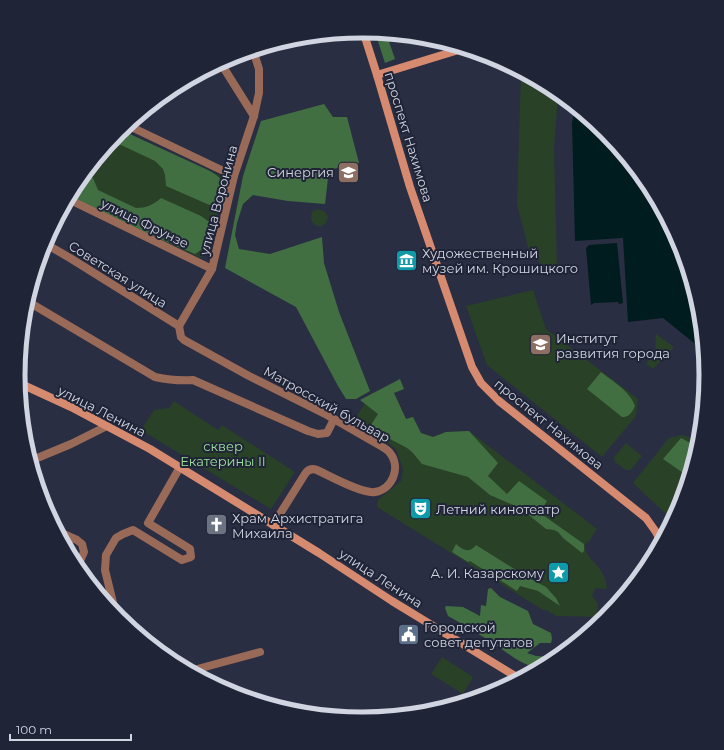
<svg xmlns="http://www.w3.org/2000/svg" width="724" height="750" viewBox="0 0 724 750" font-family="Montserrat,sans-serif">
<rect width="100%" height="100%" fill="#2a2e42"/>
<g fill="#284127">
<path d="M521,72L553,89L558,93L554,149L557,267L546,269L529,251L517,204Z"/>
<path d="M121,130L227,179L209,252L200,258L69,196L76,184Z"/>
<path d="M317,209L324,211L328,216L326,223L320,227C311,224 310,220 312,212Z"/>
<path d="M533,290L546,329L638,399L636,416L602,457L487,365L466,306Z"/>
<path d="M656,334L674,347L653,369L646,364L655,351Z"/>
<path d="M391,388L406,419L413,417L421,433L433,437L446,432L469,431L597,529L589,541L585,544C586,558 592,558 599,568C604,574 606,581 607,589L596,588L592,595L598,604L596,617L556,616L546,610H543L377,507L378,500L401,481L403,469L396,449L378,436L354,421L371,393Z"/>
<path d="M174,401L218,430L222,425L295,472L271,509L141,430L154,410L169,408Z"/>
<path d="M682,435L695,439L699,444L680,507L671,524L666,514L633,483L669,438Z"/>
<path d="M626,443L642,456L631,470H626L615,462L614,457Z"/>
<path d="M442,657L473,677L463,694L431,674Z"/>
</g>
<g fill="#416f41">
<path d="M375,32L386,33L395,59L385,63Z"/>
<path d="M324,104L333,117H347L359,163L329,170L325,204L288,201L253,195L243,204L237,223L235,235L239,249L270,254L322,237L324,263L339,312L370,391L356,399H346L338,386L296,307L225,268L243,176L261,121Z"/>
<path d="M121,130L208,170C229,181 223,187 216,207L207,204L166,186L165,175L163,169L155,161L121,145L108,148L106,147Z"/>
<path d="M84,174L93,178L98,190L136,208C146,208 153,205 161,198L201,216L212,224C211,231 208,244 203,248C200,251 197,252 195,254L88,208L68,198L76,184Z"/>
<path d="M601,372C612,381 630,391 635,406C633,411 629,418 622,417L587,389Z"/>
<path d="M400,379L404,389L394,393L406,419L413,417L421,433L433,437L446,432L469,431L498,463L488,476L507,494L519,481L547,501L540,513L584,544V551L582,553L563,538L558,532L554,530L546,529L520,508L490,495L468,477L422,464L412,452L407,448L369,428L378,414L360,400Z"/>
<path d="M681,438L694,445L697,450L689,477L663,459Z"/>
<path d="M456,544C463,550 469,554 476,545L527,577L546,587L556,598L560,606L538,591L520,586L517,591L470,561L468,562L452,552Z"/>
<path d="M491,588L500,597L528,611L533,624L551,633L552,639L551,643H540L527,653L536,656L552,657L556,659L539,668C523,666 509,654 496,645C480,635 465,625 448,616L445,608L446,606L463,607L480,616L481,605L486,606L488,589Z"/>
</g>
<g fill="#001c1e">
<path d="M575,107L605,132L648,184L680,244L699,308L702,336L694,343L663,318L628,322L623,238L575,241L572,123Z"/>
<path d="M617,243L623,303L619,304L618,302L594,303L591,305L586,248L589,245Z"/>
</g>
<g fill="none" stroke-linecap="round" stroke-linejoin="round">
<g stroke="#9a6a59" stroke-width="8">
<path d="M220,62L254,116"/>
<path d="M127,125L234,176"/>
<path d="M68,199L212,269"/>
<path d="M44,243L70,258L179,326"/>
<path d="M27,301L155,377C169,380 179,381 193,380L308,431L318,434L327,433L334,419"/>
<path d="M179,326L181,337L184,340L249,376L327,415L381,446C384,448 388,450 390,453C401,467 393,489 375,492C362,494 330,476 317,470C312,468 308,469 305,474L273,525"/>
<path d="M179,326L212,269L234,176L254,116L259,93V69L253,50"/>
<path d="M30,461L71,444L107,426"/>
<path d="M57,531L77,540L82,544L84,552L77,568"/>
<path d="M116,615L105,570L106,555L116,538L123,534L133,530L182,560L191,557L190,549L148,523L180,467"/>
<path d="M190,671L260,652"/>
</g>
<g stroke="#d68a6f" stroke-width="8">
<path d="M363,31L377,75L410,187L472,367L481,383L499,401L646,518L656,532L661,542"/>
<path d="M377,75L465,48"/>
<path d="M19,383L71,407L150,449L319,553L392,601L520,679"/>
</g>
</g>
<defs>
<symbol id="university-square" viewBox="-11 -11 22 22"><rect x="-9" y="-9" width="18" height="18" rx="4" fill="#8d6e63" stroke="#202437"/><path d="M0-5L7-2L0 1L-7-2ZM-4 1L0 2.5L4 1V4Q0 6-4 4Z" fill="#fff"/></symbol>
<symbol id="museum-square" viewBox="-11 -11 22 22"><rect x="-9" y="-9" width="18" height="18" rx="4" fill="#0f9aa8" stroke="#202437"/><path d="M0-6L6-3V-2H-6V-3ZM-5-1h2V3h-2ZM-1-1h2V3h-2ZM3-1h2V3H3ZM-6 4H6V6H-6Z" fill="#fff"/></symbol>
<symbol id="theatre-square" viewBox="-11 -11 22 22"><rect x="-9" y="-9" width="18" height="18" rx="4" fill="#0f9aa8" stroke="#202437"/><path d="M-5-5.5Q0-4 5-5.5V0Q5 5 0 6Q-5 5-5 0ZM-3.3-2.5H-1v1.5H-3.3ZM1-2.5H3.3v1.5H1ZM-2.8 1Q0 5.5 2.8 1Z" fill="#fff"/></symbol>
<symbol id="church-square" viewBox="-11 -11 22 22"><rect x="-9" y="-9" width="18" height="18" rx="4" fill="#6b7280" stroke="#202437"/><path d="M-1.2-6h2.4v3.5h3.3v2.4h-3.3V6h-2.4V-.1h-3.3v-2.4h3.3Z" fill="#fff"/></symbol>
<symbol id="sight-square" viewBox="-11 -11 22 22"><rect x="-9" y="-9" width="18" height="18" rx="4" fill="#0f9aa8" stroke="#202437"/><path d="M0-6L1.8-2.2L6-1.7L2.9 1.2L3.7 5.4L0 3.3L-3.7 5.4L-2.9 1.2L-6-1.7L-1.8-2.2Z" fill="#fff"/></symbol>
<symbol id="civic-square" viewBox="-11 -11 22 22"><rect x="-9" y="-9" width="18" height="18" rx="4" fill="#5c6f8a" stroke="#202437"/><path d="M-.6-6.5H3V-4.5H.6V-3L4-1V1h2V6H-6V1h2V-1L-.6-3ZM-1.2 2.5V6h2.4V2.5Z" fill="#fff"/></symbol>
</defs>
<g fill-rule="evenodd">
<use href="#university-square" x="336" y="160" width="25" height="25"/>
<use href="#museum-square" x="394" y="248" width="25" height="25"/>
<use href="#university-square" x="528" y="332" width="25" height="25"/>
<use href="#theatre-square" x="408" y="496" width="25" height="25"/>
<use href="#church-square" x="204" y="512" width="25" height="25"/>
<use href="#sight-square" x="546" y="560" width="25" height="25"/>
<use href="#civic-square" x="396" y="622" width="25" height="25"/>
</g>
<g text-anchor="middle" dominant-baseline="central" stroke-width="4" stroke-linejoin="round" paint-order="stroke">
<g font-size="13" fill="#d1d4e1" stroke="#202437">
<text transform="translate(409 137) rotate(73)">проспект Нахимова</text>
<text transform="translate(218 200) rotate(-75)">улица Воронина</text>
<text transform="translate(145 223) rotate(26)">улица Фрунзе</text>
<text transform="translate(118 274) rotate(32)">Советская улица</text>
<text transform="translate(327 404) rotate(29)">Матросский бульвар</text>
<text transform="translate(102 411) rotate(27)">улица Ленина</text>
<text transform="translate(549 424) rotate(39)">проспект Нахимова</text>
<text transform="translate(381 578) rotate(33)">улица Ленина</text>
</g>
<g font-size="13" fill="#d1d4e1" stroke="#202437" text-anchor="start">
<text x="334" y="172" text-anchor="end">Синергия</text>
<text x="422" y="253">Художественный<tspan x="422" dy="15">музей им. Крошицкого</tspan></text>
<text x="556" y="338">Институт<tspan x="556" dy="15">развития города</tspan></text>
<text x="436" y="509">Летний кинотеатр</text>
<text x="232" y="518">Храм Архистратига<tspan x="232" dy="15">Михаила</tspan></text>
<text x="544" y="573" text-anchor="end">А. И. Казарскому</text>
<text x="424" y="627">Городской<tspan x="424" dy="15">совет депутатов</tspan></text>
</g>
<g font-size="13" fill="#9de29b" stroke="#202437">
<text x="223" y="446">cквер<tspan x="223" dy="15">Екатерины II</tspan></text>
</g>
</g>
<path d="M0 0H724V750H0ZM25 375a337 337 0 1 1 674 0a337 337 0 1 1-674 0Z" fill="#202437" fill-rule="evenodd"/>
<path fill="none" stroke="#d1d4e1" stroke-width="5" d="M25 375a337 337 0 1 1 674 0a337 337 0 1 1-674 0Z"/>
<path d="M10 734v6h121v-6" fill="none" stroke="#d1d4e1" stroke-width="2"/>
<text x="16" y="734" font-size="12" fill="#d1d4e1" stroke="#202437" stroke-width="3" paint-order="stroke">100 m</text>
</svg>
